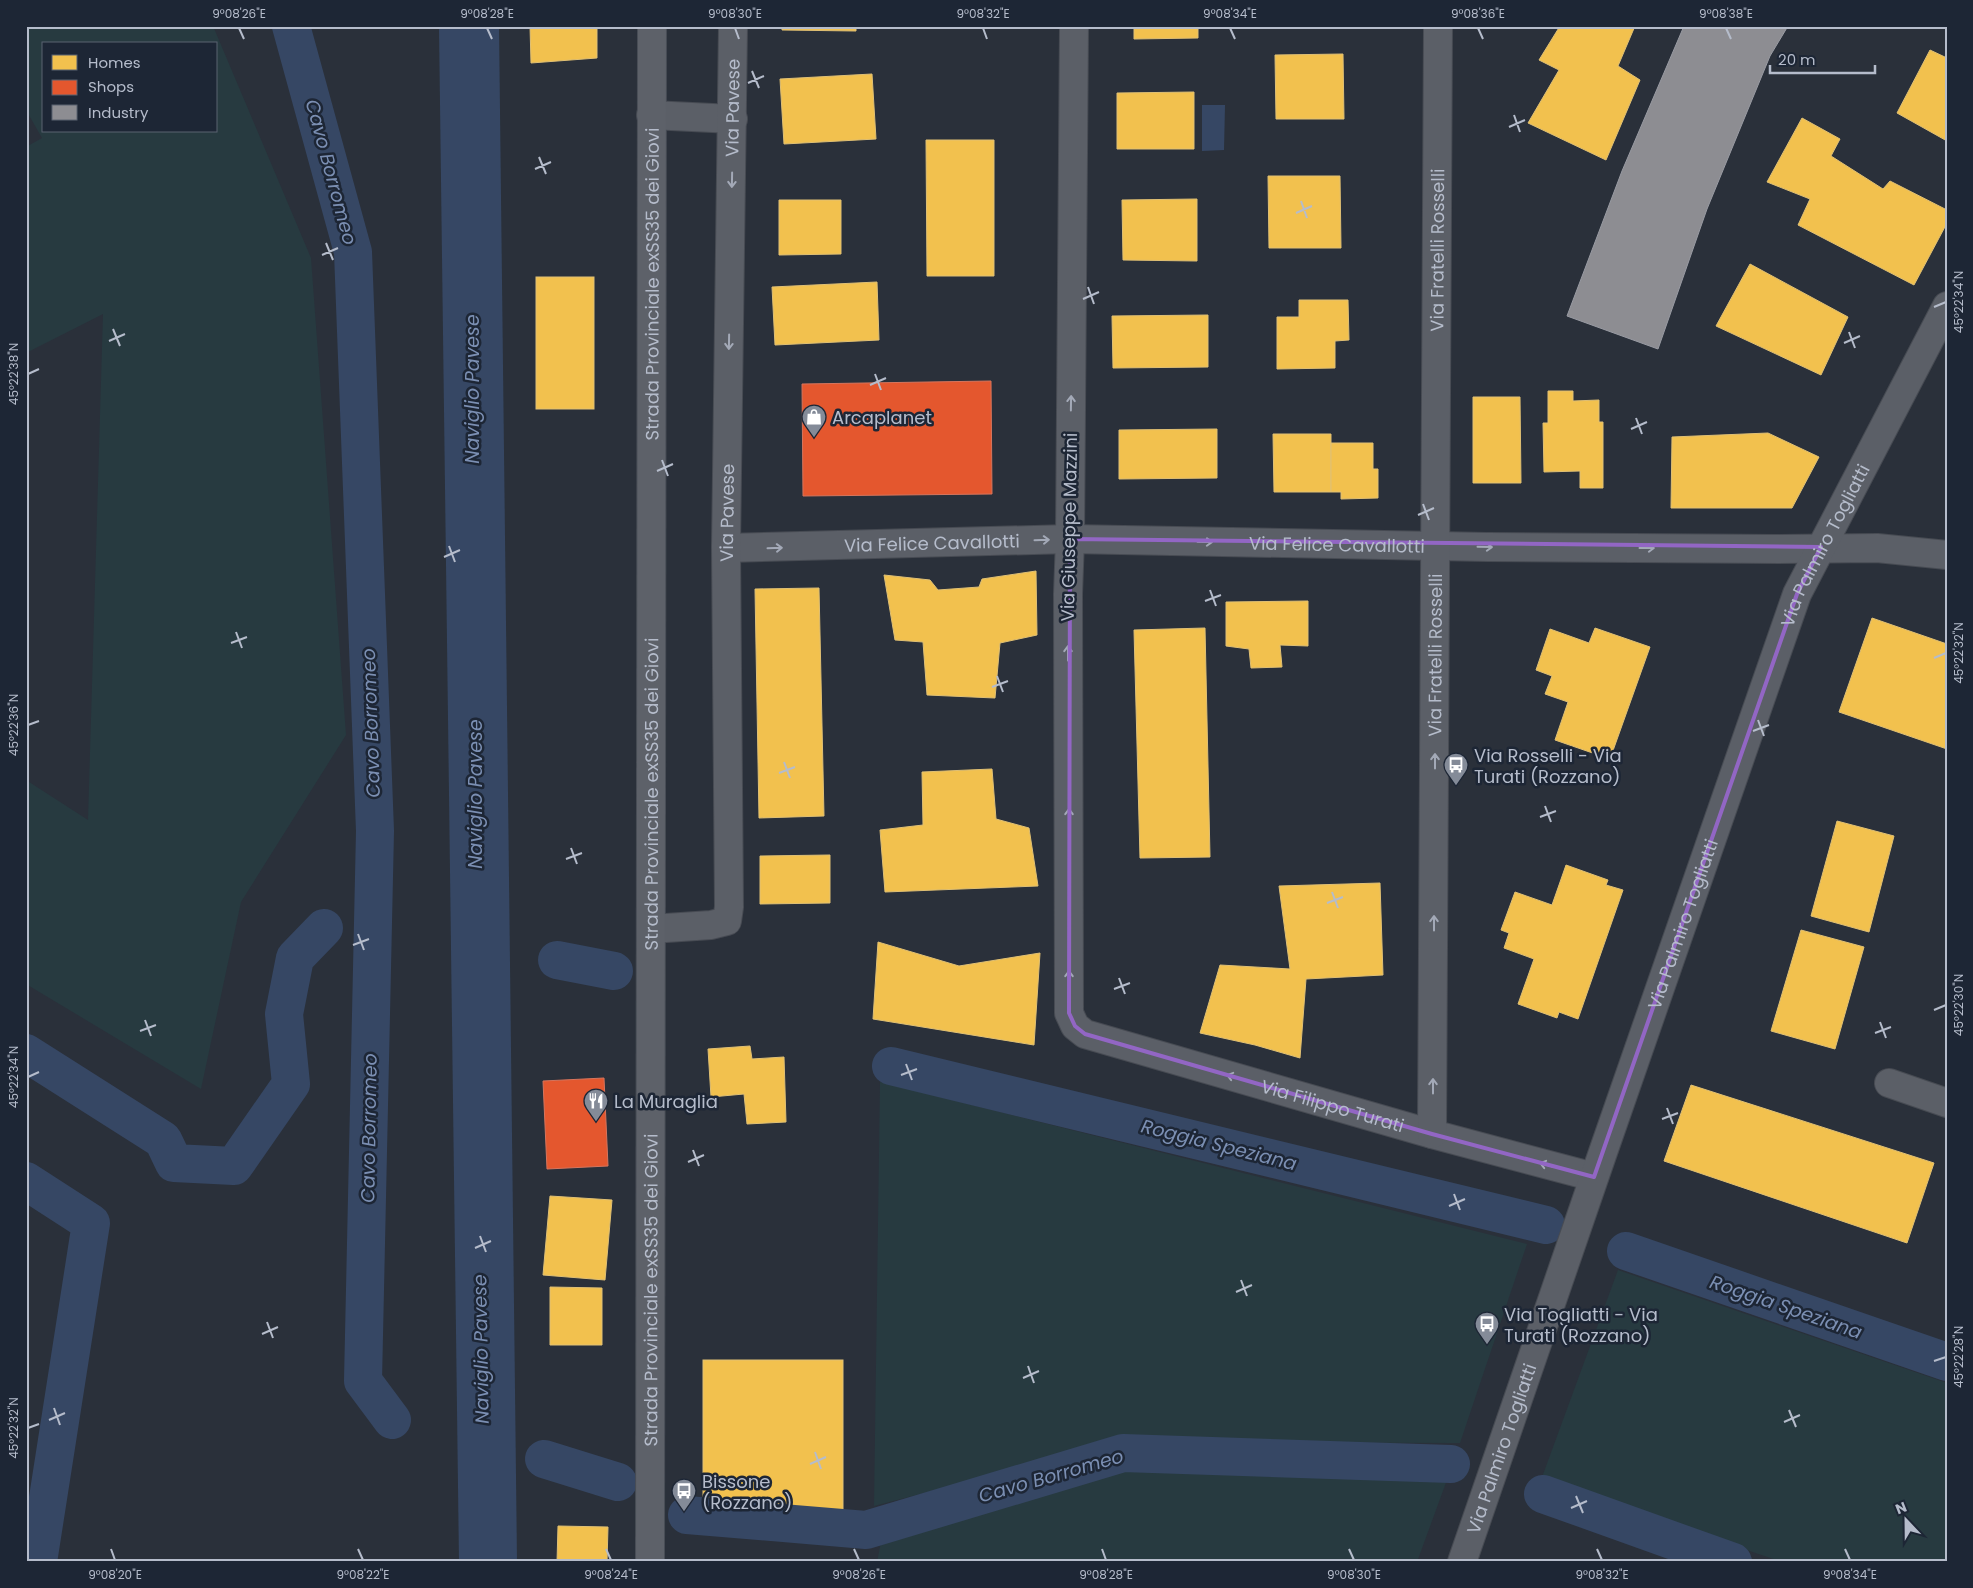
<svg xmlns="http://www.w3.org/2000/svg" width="1973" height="1588" viewBox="0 0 1973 1588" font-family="Poppins,sans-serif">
<rect width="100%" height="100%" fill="#2a303a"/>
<g fill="#273a40" fill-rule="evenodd">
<path d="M26,26H213L311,258L346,735L241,902L201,1089L26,984V780L88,820L103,314L26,353V147L42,138L26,110ZM44,44H216V131H44Z"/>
<path d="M880,1082L1527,1244L1460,1443L1121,1442L874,1506Z"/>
<path d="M1618,1270L1947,1383V1562H1782L1541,1480Z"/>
<path d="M1130,1468L1448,1477L1417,1562H877L882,1537Z"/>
</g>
<g fill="#364764">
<path d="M439,26H499L517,1562H459Z"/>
<path d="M1202,105H1225L1224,150L1202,151Z"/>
</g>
<g fill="#f2c14e" stroke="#e0c074">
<path d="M530,26H597V58L531,63Z"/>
<path d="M782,26H856V31L782,30Z"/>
<path d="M1134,26H1198V38L1134,39Z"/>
<path d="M1560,26H1635L1618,66L1640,80L1606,160L1528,123L1559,70L1539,60Z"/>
<path d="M1930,50L1947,58V141L1897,113Z"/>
<path d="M1343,54L1344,119H1276L1275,55Z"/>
<path d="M872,74L876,139L784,144L780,79Z"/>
<path d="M1194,92V149H1117V93Z"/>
<path d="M1802,118L1840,139L1831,156L1883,189L1890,181L1947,210V223L1914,285L1798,225L1810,199L1767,182Z"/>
<path d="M926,140H994V276H927Z"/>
<path d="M1268,176H1340L1341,248H1269Z"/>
<path d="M1197,199V261L1123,260L1122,200Z"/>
<path d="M779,200H841V254L779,255Z"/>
<path d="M1750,264L1848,317L1821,375L1716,326Z"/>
<rect x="536" y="277" width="58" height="132"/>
<path d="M877,282L879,340L775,345L772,287Z"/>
<path d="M1299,300H1348L1349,340L1335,341V368L1277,369V317H1299Z"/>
<path d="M1208,315V367L1113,368L1112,316Z"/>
<path d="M1548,391H1573V401L1599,400V422H1603V488H1580V471L1544,472L1543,423H1548Z"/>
<path d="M1473,397H1520L1521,483H1473Z"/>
<path d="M1217,429V478L1119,479V430Z"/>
<path d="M1768,433L1819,457L1792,508H1671L1672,437Z"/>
<path d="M1273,434H1331V492H1274Z"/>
<path d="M1331,443H1373V469H1378V498L1341,499V492H1331Z"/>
<path d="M1036,571L1037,635L1000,643L995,698L927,695L923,642L895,640L884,575L930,580L938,590L979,587L982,579Z"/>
<path d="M819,588L824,816L759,818L755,589Z"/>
<path d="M1308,601V646L1280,645L1282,667L1251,668L1249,649L1226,646V602Z"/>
<path d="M1872,618L1947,644V749L1839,712Z"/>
<path d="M1205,628L1210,857L1140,858L1134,630Z"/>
<path d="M1595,628L1650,647L1610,759L1555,740L1568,702L1545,694L1552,676L1536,670L1550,629L1589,643Z"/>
<path d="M992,769L996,819L1029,828L1038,886L885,892L880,830L923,825L922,772Z"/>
<path d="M1837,821L1894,836L1869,932L1811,916Z"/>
<path d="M830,855V903L760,904V856Z"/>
<path d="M1566,865L1608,880L1606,885L1623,890L1578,1019L1559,1012L1557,1018L1518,1004L1534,959L1504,948L1509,933L1501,930L1515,892L1552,905Z"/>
<path d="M1380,883L1383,975L1306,979L1300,1058L1255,1045L1200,1033L1220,965L1290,969L1279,886Z"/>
<path d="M1801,930L1864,947L1835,1049L1771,1031Z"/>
<path d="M878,942L959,966L1040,953L1034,1045L873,1019Z"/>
<path d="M750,1046L752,1059L784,1057L786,1122L747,1124L744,1094L711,1097L708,1049Z"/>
<path d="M1691,1085L1934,1163L1907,1243L1664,1161Z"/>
<path d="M550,1196L612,1200L605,1280L543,1275Z"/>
<path d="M550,1287L602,1288V1345H550Z"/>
<rect x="703" y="1360" width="140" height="152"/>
<path d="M558,1526L608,1527L607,1562H557Z"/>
</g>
<g fill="#e4572e" stroke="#d6755d">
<path d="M991,381L992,494L803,496L802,384Z"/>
<path d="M604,1078L608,1166L547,1169L543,1081Z"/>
</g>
<path fill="#8d8d92" stroke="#999ba3" d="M1684,26H1788L1770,56L1707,209L1658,349L1567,316L1622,171Z"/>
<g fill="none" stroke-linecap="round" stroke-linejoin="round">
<g stroke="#364764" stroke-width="38">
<path d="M291,26L353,252L375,831L363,1381L392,1420"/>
<path d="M557,960L614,971"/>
<path d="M26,1053L163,1140L174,1163L234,1166L291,1084L284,1014L295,958L324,928"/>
<path d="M891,1066L1546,1225"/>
<path d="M26,1181L91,1223L38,1562"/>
<path d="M1626,1251L1947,1362"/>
<path d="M544,1459L618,1482"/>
<path d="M1543,1494L1733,1562"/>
<path d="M687,1515L866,1530L1123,1453L1451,1464"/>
</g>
<defs>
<g id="minor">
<path id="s1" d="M1074,26L1070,539L1068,594L1069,1013L1075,1026L1085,1034L1432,1134L1594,1177"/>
<path d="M651,115L733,119"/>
<path id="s2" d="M726,548L1070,539L1487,547L1777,549L1877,548L1947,555"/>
<path id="s3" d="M651,929L711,925L727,921L729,907L726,548L733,26"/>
<path d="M1889,1083L1947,1103"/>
<path id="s4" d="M1432,1134L1438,26"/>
<path id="s5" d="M1462,1562L1602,1155L1797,594L1947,306"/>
</g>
<g id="primary">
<path id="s6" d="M650,1562L652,26"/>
</g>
</defs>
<use href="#minor" stroke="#474b53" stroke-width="30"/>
<use href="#primary" stroke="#484d56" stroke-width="30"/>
<use href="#minor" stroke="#5b5f67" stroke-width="28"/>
<use href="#primary" stroke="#5d6169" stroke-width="28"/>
</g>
<defs><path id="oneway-shaft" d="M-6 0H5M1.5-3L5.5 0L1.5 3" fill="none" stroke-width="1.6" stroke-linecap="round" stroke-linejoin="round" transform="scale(1.25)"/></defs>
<g stroke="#a3a9b7">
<use href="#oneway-shaft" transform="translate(732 180) rotate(91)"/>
<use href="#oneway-shaft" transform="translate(729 342) rotate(91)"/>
<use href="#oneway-shaft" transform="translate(1071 403) rotate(-89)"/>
<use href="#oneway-shaft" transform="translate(1042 540) rotate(-2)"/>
<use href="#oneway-shaft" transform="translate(1205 542) rotate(1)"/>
<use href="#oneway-shaft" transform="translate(1485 547) rotate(1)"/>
<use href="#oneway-shaft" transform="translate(775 548) rotate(-2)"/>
<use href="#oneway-shaft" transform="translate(1647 548)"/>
<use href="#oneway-shaft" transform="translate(1068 653) rotate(-90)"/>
<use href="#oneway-shaft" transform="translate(1435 761) rotate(-90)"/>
<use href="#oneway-shaft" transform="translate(1069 816) rotate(-90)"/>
<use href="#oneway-shaft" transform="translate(1434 923) rotate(-90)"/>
<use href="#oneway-shaft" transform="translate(1069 978) rotate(-90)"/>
<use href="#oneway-shaft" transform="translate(1234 1077) rotate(-164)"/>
<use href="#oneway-shaft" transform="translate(1433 1086) rotate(-90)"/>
<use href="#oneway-shaft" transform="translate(1547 1165) rotate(-165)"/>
</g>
<path fill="none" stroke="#9266c4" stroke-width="4" stroke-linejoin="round" d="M1070,539L1821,547L1797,594L1594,1177L1432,1134L1085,1034L1075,1026L1069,1013Z"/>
<path fill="none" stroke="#b5bccb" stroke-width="2" d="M239,28L244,39M487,28L492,39M735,28L739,39M983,28L987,39M1230,28L1235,39M1478,28L1483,39M1726,28L1731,39M752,71L759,88M748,83L764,76M1514,115L1520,132M1509,127L1525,120M539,157L546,174M535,169L551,162M1301,201L1307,218M1296,213L1312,206M326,243L333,260M322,255L338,248M1088,287L1094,304M1083,299L1099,292M1934,307L1946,302M113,329L120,346M1849,332L1855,348M109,341L125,334M1844,343L1860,336M28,374L39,369M875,374L881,390M870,385L886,378M1636,418L1642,434M1631,429L1647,422M662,460L668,476M657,471L673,464M1423,504L1429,520M1418,515L1434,508M449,546L455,562M444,557L460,550M1210,590L1216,606M1205,601L1221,595M236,632L242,648M231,643L247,637M1934,658L1946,653M997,676L1003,692M992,687L1008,681M1758,720L1764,736M28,725L39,721M1753,731L1769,725M784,762L790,778M779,773L795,767M1545,806L1551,822M1540,817L1556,811M571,848L577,864M566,859L582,853M1332,892L1338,908M1327,903L1343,897M358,934L364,950M353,945L369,939M1119,978L1125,994M1114,989L1130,983M1934,1010L1946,1005M145,1020L151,1036M1880,1022L1886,1038M140,1031L156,1025M1875,1033L1891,1027M906,1064L912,1080M901,1075L917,1069M28,1077L39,1072M1667,1108L1673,1124M1662,1119L1678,1113M693,1150L699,1166M688,1162L704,1155M1454,1194L1460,1210M1449,1206L1465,1199M480,1236L486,1252M475,1248L491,1241M1241,1280L1247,1296M1236,1292L1252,1285M267,1322L273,1338M262,1334L278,1327M1934,1361L1946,1357M1028,1366L1034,1383M1023,1378L1039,1371M54,1408L60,1425M1789,1410L1796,1427M49,1420L65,1413M1784,1422L1800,1415M28,1428L39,1424M815,1452L821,1469M810,1464L826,1457M1576,1496L1583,1513M1571,1508L1587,1501M111,1549L115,1560M358,1549L363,1560M606,1549L611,1560M854,1549L859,1560M1102,1549L1106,1560M1349,1549L1354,1560M1597,1549L1602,1560M1845,1549L1850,1560"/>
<defs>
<symbol id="shop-pin" viewBox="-11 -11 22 30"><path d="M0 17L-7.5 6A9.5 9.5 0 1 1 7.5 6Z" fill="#848b98" stroke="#1d2635"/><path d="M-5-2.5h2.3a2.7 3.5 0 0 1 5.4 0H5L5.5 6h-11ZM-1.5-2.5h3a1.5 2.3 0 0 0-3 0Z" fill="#fff"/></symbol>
<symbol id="bus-pin" viewBox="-11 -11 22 30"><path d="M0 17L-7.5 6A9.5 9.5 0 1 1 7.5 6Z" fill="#848b98" stroke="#1d2635"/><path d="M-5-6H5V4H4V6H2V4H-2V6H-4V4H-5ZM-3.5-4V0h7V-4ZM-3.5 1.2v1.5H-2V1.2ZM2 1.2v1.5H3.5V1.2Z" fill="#fff"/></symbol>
<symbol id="restaurant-pin" viewBox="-11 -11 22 30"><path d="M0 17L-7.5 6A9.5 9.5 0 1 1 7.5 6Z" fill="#848b98" stroke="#1d2635"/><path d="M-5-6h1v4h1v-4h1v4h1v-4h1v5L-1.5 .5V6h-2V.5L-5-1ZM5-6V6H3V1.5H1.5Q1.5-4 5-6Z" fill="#fff"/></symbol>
</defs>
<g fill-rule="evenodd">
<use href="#shop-pin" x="800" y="403" width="28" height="38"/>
<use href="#bus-pin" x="1442" y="751" width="28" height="38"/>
<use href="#restaurant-pin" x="582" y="1087" width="28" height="38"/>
<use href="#bus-pin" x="1473" y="1310" width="28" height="38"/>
<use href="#bus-pin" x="670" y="1477" width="28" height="38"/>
</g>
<g text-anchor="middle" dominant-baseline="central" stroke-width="5" stroke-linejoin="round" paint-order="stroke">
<g font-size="18" fill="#b5bccb" stroke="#1d2635">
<text stroke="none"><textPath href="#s3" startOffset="890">Via Pavese</textPath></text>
<text stroke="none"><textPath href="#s4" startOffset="884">Via Fratelli Rosselli</textPath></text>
<text stroke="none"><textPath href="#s6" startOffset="1278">Strada Provinciale exSS35 dei Giovi</textPath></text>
<text stroke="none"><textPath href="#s3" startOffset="485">Via Pavese</textPath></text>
<text transform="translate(1069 527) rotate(-89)">Via Giuseppe Mazzini</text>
<text stroke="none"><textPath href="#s2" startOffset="206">Via Felice Cavallotti</textPath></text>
<text stroke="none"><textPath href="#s2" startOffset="611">Via Felice Cavallotti</textPath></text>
<text stroke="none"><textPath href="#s5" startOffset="1080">Via Palmiro Togliatti</textPath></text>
<text stroke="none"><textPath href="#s4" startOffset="479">Via Fratelli Rosselli</textPath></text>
<text stroke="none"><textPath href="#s6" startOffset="768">Strada Provinciale exSS35 dei Giovi</textPath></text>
<text stroke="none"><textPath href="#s5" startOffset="675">Via Palmiro Togliatti</textPath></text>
<text stroke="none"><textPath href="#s1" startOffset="1272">Via Filippo Turati</textPath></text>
<text stroke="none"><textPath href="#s6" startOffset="272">Strada Provinciale exSS35 dei Giovi</textPath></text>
<text stroke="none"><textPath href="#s5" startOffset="120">Via Palmiro Togliatti</textPath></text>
</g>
<g font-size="18" fill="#b5bccb" stroke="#1d2635" text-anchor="start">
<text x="832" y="417">Arcaplanet</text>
<text x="1474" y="755">Via Rosselli - Via<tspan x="1474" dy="21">Turati (Rozzano)</tspan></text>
<text x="614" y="1101">La Muraglia</text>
<text x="1504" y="1314">Via Togliatti - Via<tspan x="1504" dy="21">Turati (Rozzano)</tspan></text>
<text x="702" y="1481">Bissone<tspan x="702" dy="21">(Rozzano)</tspan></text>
</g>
<g font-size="19" font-style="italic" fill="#7b8fb3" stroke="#1d2635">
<text transform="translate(331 172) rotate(75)">Cavo Borromeo</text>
<text transform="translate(472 389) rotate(-90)">Naviglio Pavese</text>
<text transform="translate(371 723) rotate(-92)">Cavo Borromeo</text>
<text transform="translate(475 794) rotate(-90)">Naviglio Pavese</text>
<text transform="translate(369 1128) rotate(-89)">Cavo Borromeo</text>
<text transform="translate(1219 1145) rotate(14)">Roggia Speziana</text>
<text transform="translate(1786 1307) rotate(19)">Roggia Speziana</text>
<text transform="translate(481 1349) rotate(-91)">Naviglio Pavese</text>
<text transform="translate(1051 1476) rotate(-16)">Cavo Borromeo</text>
</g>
</g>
<rect width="1973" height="1588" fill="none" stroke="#1d2635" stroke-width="55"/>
<rect x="42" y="42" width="175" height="90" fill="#1d2635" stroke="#5a6271"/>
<rect x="52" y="55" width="25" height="15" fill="#f2c14e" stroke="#5a6271"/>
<text x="88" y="68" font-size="15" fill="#b5bccb">Homes</text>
<rect x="52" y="80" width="25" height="15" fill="#e4572e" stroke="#5a6271"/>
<text x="88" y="92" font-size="15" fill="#b5bccb">Shops</text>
<rect x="52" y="105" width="25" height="15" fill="#8d8d92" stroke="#5a6271"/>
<text x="88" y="118" font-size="15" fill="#b5bccb">Industry</text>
<g transform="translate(1906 1520) rotate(338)" stroke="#1d2635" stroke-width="4" paint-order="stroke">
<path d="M0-4L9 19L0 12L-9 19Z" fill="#b5bccb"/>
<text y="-8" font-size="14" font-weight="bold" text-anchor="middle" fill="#b5bccb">N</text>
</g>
<path d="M1770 65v8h105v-8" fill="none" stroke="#b5bccb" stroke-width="2.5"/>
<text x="1778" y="65" font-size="15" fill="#b5bccb" stroke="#1d2635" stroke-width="4" paint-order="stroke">20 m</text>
<rect x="28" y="28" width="1918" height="1532" fill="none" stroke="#b5bccb" stroke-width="2"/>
<g font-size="12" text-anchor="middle" fill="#b5bccb">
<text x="239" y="18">9°08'26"E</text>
<text x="487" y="18">9°08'28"E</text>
<text x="735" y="18">9°08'30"E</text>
<text x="983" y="18">9°08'32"E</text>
<text x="1230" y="18">9°08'34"E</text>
<text x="1478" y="18">9°08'36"E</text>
<text x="1726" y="18">9°08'38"E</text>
<text transform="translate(1959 302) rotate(-90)" y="4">45°22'34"N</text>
<text transform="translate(14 374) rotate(-90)" y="4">45°22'38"N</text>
<text transform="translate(1959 653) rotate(-90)" y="4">45°22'32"N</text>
<text transform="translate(14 725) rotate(-90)" y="4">45°22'36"N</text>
<text transform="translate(1959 1005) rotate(-90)" y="4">45°22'30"N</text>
<text transform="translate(14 1077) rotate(-90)" y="4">45°22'34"N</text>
<text transform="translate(1959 1357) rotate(-90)" y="4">45°22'28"N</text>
<text transform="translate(14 1428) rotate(-90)" y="4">45°22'32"N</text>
<text x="115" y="1579">9°08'20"E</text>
<text x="363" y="1579">9°08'22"E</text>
<text x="611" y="1579">9°08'24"E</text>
<text x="859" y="1579">9°08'26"E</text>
<text x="1106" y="1579">9°08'28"E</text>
<text x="1354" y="1579">9°08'30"E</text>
<text x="1602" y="1579">9°08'32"E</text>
<text x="1850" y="1579">9°08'34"E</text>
</g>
</svg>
